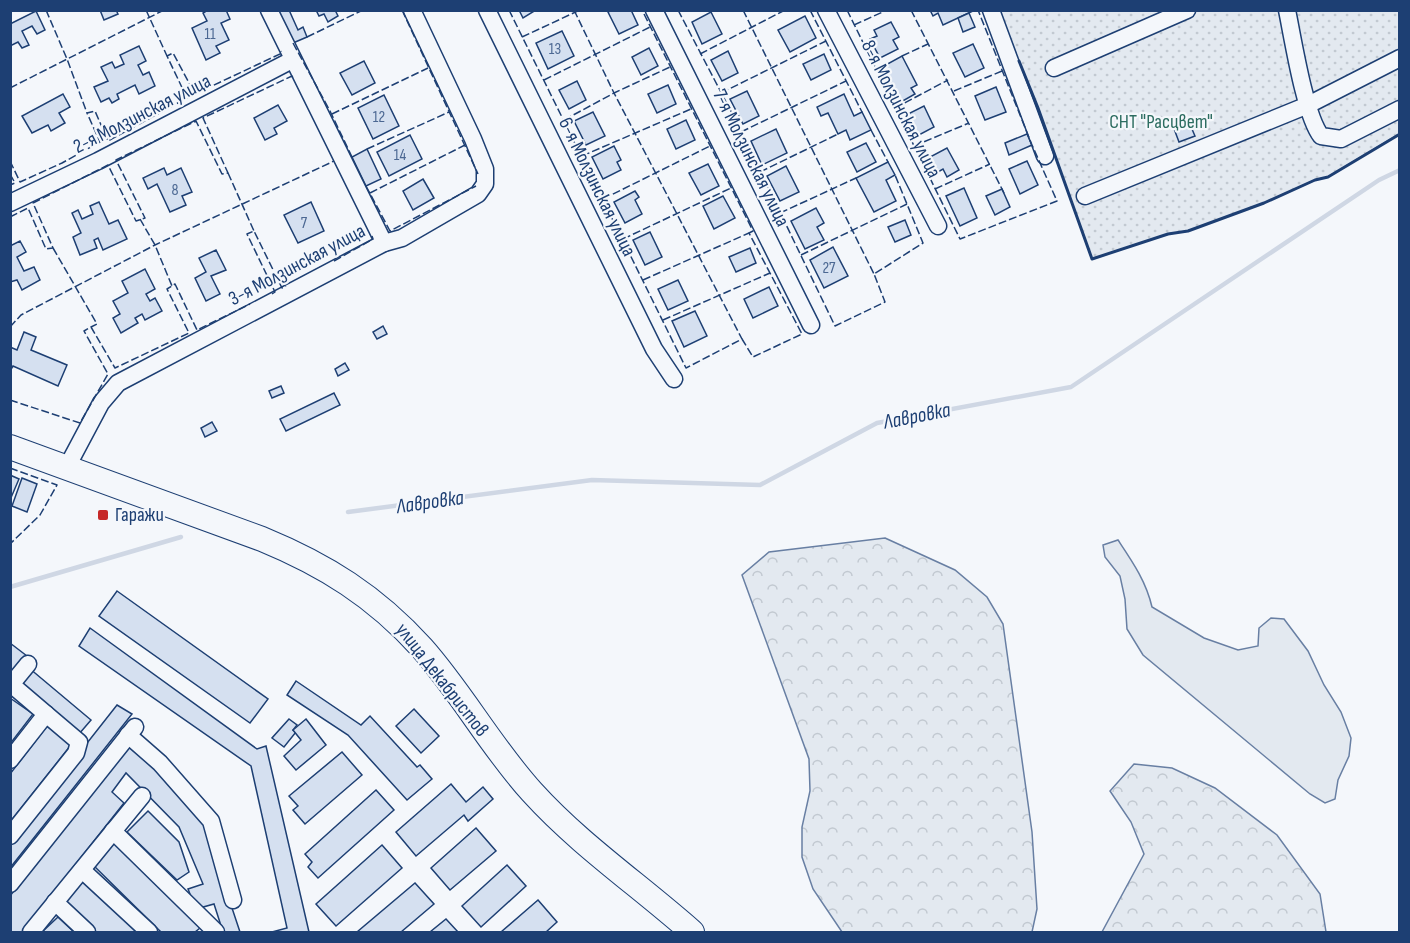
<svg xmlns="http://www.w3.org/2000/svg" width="1410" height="943" viewBox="0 0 1410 943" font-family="'Sofia Sans Condensed',sans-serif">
<defs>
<pattern id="forest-crowns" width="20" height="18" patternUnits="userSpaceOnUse" patternTransform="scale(1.5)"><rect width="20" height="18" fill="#e3e9f0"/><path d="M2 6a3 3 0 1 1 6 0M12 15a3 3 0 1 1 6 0" fill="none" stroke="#c2c9d1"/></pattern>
<pattern id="garden-dots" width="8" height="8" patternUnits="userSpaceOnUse" patternTransform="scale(1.5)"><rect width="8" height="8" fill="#e3e9f0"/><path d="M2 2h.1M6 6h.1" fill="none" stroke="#c2c9d1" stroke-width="1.8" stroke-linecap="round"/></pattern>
</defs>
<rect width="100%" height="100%" fill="#f4f7fb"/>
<path fill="#e3e9f0" stroke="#687fa3" stroke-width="1.5" d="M1118,540C1132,561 1146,581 1152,607L1204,638L1238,650L1258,646L1259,628L1271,618L1284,619L1308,651L1324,685L1341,712L1351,738L1349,756L1338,780L1335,799L1325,803L1310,794L1143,655L1127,629L1125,599L1120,576L1105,557L1103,545Z"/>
<g fill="url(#forest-crowns)" stroke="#687fa3" stroke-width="1.5">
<path d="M885,538L955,570L987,597L1003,624L1032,832L1037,909L1032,932H842L813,889L802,857V827L810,791L809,759L742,575L769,552Z"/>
<path d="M1134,764L1172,768L1215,788L1277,835L1320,894L1326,932H1102L1144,854L1131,822L1110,791Z"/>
</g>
<path fill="url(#garden-dots)" stroke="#687fa3" stroke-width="1.5" d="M998,11H1399V134L1328,177L1315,180L1264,203L1188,231L1168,234L1092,259L1038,108Z"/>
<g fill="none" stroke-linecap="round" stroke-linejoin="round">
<g stroke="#cfd7e4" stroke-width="4.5">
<path d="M348,512L592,480L760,485L877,423L1071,387L1379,180L1400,170"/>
<path d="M10,587L181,537"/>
</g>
</g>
<g fill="#d5e0f0" stroke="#1d3f73" stroke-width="1.5">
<path d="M100,10H116L118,14L104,20Z"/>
<path d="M208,10H226L230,19L221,23L229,40L216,46L220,53L206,60L192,28L207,21L203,13Z"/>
<path d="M277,10H289L298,30L303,27L307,37L293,43Z"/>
<path d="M316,10H335L338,16L328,22L324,14L319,16Z"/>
<path d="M519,10H536L523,18Z"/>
<path d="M612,10H631L638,25L619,34L608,12Z"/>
<path d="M930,10H975L943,25L938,13L933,16Z"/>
<path d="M36,11L45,30L37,34L32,26L22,31L29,45L22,48L18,42L10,46V24Z"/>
<path d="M711,12L722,34L702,44L692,22Z"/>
<path d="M969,13L975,27L963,32L958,18Z"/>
<path d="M805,16L816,38L790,52L778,30Z"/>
<path d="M891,22L899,37L893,40L898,49L880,58L870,39L877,36L874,30Z"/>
<path d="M562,31L574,56L548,69L536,43Z"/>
<path d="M973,44L984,68L965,77L953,53Z"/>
<path d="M139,46L146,61L138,65L143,75L149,72L155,86L139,94L135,85L117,94L119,99L112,103L109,98L101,102L94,87L108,81L101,67L112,62L115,68L124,64L120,55Z"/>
<path d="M649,48L658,66L641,75L632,57Z"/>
<path d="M728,51L738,73L722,81L711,60Z"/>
<path d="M824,54L831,70L811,80L803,64Z"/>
<path d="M902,56L917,85L911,88L915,94L901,102L882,67Z"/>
<path d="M364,61L375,83L352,95L340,73Z"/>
<path d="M577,81L586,100L569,109L559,90Z"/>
<path d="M668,85L676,104L657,113L648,94Z"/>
<path d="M996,87L1006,112L985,120L975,96Z"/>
<path d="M747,91L759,116L743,124L730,99Z"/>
<path d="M63,94L70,107L59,113L65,123L51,131L48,125L32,133L22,116Z"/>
<path d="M844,94L854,116L862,112L871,130L850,140L846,130L838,134L828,113L821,116L817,107Z"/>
<path d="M384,95L399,126L373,139L358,108Z"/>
<path d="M278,105L287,121L274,128L277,134L265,140L254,118Z"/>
<path d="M924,106L934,127L917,136L906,115Z"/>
<path d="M593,112L605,136L586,145L574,121Z"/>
<path d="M686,120L695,140L676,149L667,129Z"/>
<path d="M1188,120L1195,136L1179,142L1173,126Z"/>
<path d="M776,129L787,153L762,165L751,141Z"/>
<path d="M1027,134L1032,145L1009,155L1005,143Z"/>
<path d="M410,135L422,159L389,176L377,152Z"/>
<path d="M866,143L876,162L857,172L847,152Z"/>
<path d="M614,146L621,160L617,162L621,170L603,179L592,157Z"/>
<path d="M947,148L959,170L947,177L943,169L938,172L930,157Z"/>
<path d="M367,149L381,179L366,186L352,157Z"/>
<path d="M1027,161L1038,185L1020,194L1009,169Z"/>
<path d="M888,162L895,175L886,180L896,201L874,212L856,178Z"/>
<path d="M708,164L719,186L701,195L689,173Z"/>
<path d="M786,166L799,192L780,201L767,176Z"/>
<path d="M164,168L167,175L181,168L192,192L182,196L186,205L170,212L157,184L148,189L143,178Z"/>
<path d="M423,179L434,198L413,210L403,191Z"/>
<path d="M964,188L977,218L960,226L946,196Z"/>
<path d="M1002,189L1010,207L995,215L986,196Z"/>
<path d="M635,191L639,197L635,200L642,214L625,223L614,202Z"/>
<path d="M723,196L735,218L714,229L703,206Z"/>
<path d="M99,202L109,224L118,220L127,239L103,250L98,238L94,240L97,248L80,255L73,237L81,233L72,213L78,210L82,219L93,214L90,206Z"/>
<path d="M311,202L324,231L298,243L284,215Z"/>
<path d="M816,208L824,223L817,227L824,240L805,249L791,221Z"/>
<path d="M905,220L911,235L895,242L888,227Z"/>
<path d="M650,232L662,257L645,265L633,240Z"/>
<path d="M20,241L26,252L17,257L24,271L34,267L40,280L22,290L17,280L10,282V246Z"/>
<path d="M833,247L848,276L824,288L810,260Z"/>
<path d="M750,248L756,263L736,272L729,257Z"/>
<path d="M216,250L226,270L211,276L220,294L206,301L195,278L206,272L199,258Z"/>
<path d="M145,269L155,289L146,294L150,301L155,298L162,311L145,320L142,314L135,318L138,323L121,333L113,318L120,314L113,301L128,293L122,281Z"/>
<path d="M678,280L688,301L668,310L658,289Z"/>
<path d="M769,287L778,306L753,318L744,299Z"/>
<path d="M695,311L707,336L684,347L672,321Z"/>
<path d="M383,326L387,334L377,339L373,332Z"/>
<path d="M24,332L36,337L31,350L67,365L58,386L13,366L10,371V347L17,350Z"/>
<path d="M345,363L349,370L338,376L335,369Z"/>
<path d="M281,386L284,393L272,398L269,391Z"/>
<path d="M334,393L340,405L286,431L280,419Z"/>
<path d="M212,422L217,431L205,437L201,428Z"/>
<path d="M10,475L19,479L10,500Z"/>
<path d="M22,478L37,484L27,512L12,506Z"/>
<path d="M117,591L268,699L250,723L99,616Z"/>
<path d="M90,628L257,749L266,746L309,932H272L287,928L251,766L79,646Z"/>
<path d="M10,643L27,656L10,673Z"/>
<path d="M29,668L91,720L79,734L17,682Z"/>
<path d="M296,681L361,725L370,716L417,767L420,765L432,779L407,800L348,735L287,695Z"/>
<path d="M10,698L33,714L10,744Z"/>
<path d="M117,705L132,714L10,868V841Z"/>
<path d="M414,709L439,736L421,753L396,726Z"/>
<path d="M289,719L297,725L293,730L296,732L284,747L272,738Z"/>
<path d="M306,719L326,745L296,770L284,756L301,740L293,730Z"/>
<path d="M47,726L71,745L10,822V774Z"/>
<path d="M131,744L202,818L240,932H223L214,904L196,909L188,889L203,884L179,827L126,773L112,792L124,803L22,932H10V896L124,750Z"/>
<path d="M342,752L362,775L305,824L293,810L298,806L289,796Z"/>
<path d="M451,784L466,802L483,787L493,799L468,821L464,815L416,856L396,832Z"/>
<path d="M376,790L394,810L318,878L308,867L312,862L305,854Z"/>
<path d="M148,811L179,842L189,872L177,880L127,832Z"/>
<path d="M476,828L496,851L450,890L431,868Z"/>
<path d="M114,842L200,928L195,932H161L92,864Z"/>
<path d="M382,845L402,868L336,926L316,904Z"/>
<path d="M507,865L526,886L481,927L462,906Z"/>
<path d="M84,880L139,932H95L63,902Z"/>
<path d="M415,883L434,904L401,932H357Z"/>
<path d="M538,900L557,922L546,932H501Z"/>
<path d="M58,917L74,932H42Z"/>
<path d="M446,919L458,932H430Z"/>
</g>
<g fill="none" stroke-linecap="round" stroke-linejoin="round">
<defs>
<g id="minor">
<path d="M269,10L384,243"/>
<path d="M487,10L654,349L674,379"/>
<path d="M654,10L811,325"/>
<path d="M826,10L938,226"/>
<path d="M991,10L1045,156"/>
<path d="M1287,10C1293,39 1305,116 1321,136L1341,139L1400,109"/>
<path d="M1054,68L1187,10"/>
<path d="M1085,196L1308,105L1400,58"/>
<path d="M10,203L98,161L292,60"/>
<path d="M67,467L101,403L118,383L384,243L402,238L478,194L485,184V169L473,139L412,10"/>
<path d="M10,686L28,664"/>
<path d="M128,735L160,763L211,821L233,900"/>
<path d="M10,760L46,714L12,685"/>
<path d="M113,831L216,932"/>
<path d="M10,836L76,753L79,742L46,714"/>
<path d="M82,870L149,932"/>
<path d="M10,884L135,727"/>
<path d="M55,902L87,932"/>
<path d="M31,932L142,796"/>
</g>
<path id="highway" d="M10,447L262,539C325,565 375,596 422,648C462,693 491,747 532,792C580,845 639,885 692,932"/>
</defs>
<use href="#minor" stroke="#1d3f73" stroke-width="19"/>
<use href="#highway" stroke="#1d3f73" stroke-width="26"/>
<use href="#minor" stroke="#f4f7fb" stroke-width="16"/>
<use href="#highway" stroke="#f4f7fb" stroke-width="24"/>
<g stroke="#1d3f73" stroke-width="1.5" stroke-dasharray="8 3" stroke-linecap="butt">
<path d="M46,10L67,59L87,113"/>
<path d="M146,10L167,56"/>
<path d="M402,10L478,174"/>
<path d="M509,10L686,368L742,339L753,357L802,334L749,233L753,231L642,10"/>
<path d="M574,10L614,93L742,339"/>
<path d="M678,10L735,119L835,326L885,302L874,274L923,243L895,175"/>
<path d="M743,10L874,274"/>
<path d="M810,10L862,112"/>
<path d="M847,10L960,239L1057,201L1032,145L978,10"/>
<path d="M911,10L1004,193"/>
<path d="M854,25L887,10"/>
<path d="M307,37L363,10"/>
<path d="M522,37L580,10"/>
<path d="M293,43L330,111L352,157"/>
<path d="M700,54L785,10"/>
<path d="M902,56L928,44"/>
<path d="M544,80L650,27"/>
<path d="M10,88L164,10"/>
<path d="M954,91L1002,71"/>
<path d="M721,93L826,41"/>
<path d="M895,108L948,80"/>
<path d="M332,114L428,68"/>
<path d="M564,120L614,93L670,67"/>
<path d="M871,130L888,162"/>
<path d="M741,132L846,81"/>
<path d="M914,146L969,123"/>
<path d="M367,149L449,112"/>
<path d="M582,156L691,109"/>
<path d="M10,161L20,182L62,163L100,142L87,113L95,111L108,141L187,98L167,56L173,53L195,94L282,53L281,51"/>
<path d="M760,172L838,134"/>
<path d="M228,173L254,231"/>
<path d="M10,174L15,183L10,185"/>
<path d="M366,186L390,231L476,186"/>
<path d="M935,189L990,164"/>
<path d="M370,193L465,145"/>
<path d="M603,199L710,146"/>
<path d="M780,213L856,178"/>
<path d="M10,217L28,208L46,249L53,248L33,203L108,165L136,221L145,218L116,160L196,121L222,174L228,173L203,118L292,76L293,78"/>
<path d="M140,219L155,245L172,286"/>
<path d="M623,239L731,188"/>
<path d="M53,248L97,324L91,327"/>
<path d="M801,255L907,204"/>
<path d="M334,261L373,239L372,236"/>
<path d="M643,280L749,233"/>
<path d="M272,294L275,292L247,234L254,231L282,288L286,286"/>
<path d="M663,320L770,273"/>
<path d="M10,327L21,315L155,245L334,161"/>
<path d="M10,400L80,423L108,374L84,331L91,327L115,368L189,333L167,289L175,284L197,330L250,304"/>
<path d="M10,468L57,485L40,515L10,544"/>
</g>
<path stroke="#1d3f73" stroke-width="3" d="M1019,61L1038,108L1092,259L1168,234L1188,231L1264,203L1315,180L1328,177L1400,134"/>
</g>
<rect fill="#c62828" stroke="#f4f7fb" stroke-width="2" x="97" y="509" width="12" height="12" rx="3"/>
<g text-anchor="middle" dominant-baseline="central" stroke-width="4.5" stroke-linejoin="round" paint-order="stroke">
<g font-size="16" fill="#4b6792">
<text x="210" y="34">11</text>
<text x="555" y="49">13</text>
<text x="379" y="117">12</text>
<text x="400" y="155">14</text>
<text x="175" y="190">8</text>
<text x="304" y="223">7</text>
<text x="829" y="268">27</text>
</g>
<g font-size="20" fill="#1d3f73" stroke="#f4f7fb">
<text transform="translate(901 109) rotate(63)">8-я Молзинская улица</text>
<text transform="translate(142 114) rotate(-27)">2-я Молзинская улица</text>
<text transform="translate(751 158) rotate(64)">7-я Молзинская улица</text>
<text transform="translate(597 187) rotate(64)">6-я Молзинская улица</text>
<text transform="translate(297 265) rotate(-28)">3-я Молзинская улица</text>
<text transform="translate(442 680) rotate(52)">улица Декабристов</text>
</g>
<g font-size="20" fill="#2c6c60" stroke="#f4f7fb">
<text x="1161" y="122">СНТ "Расцвет"</text>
</g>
<g font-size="20" fill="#1d3f73" stroke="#f4f7fb" text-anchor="start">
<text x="115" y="515">Гаражи</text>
</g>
<g font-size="21" font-style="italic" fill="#1d3f73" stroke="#f4f7fb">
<text transform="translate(917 416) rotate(-11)">Лавровка</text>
<text transform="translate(430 502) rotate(-8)">Лавровка</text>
</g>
</g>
<rect width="1410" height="943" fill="none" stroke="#1d3f73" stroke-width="24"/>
</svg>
